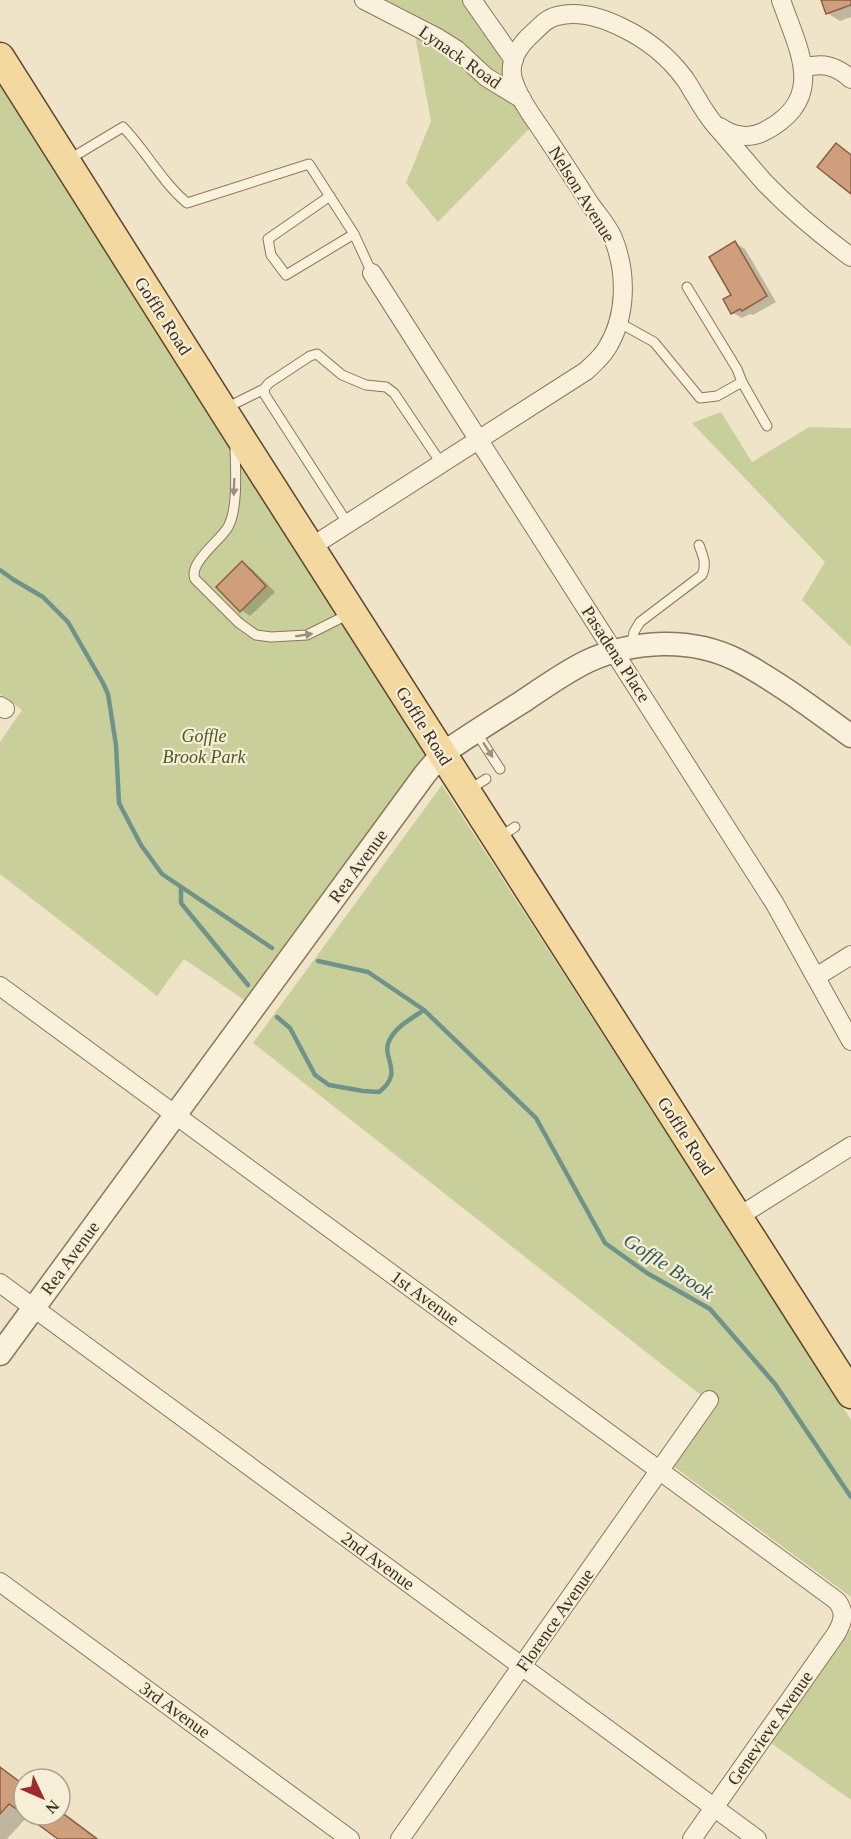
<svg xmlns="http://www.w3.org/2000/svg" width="851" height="1839" viewBox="0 0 851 1839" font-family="Georgia,serif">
<rect width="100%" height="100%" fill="#f0e4c8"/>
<g fill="#c9cf9b">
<path d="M369,0H471L509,61L533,125L438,222L406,183L431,121L413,25Z"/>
<path d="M0,78L427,753L247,1002L184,959L157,996L0,874V742L22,710L0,694Z"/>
<path d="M721,412L752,462L809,427L851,428V647L802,600L825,562L692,423Z"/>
<path d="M442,785L851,1420V1597L673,1466L716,1407L253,1043Z"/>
<path d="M851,1629V1800L771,1743Z"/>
</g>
<g fill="#0003">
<path d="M822,0H851V17L840,21L827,13Z"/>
<path d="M735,243L745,249L776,302L753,315L750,314L742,318L733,313Z"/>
<path d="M242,563L252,569L275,592L250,616L241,610Z"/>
<path d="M4,1772L24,1783V1815H60V1810L99,1839H60L28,1816L7,1839H0V1777Z"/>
</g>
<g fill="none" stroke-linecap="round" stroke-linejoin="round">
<g stroke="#6f938a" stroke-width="4.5">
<path d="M0,570L14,580L43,597L68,622L103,683L108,694L116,745L119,803L141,845L162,874L272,948"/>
<path d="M181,887V903L248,985"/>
<path d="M318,961L368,972L424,1010L536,1118L605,1243L647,1273L710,1309L775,1384L851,1497"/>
<path d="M277,1017L290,1028L315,1075L329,1085L363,1091L379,1092C405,1072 381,1058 389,1041C396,1026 411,1019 424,1010"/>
</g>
</g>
<g fill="#cf9f7d" stroke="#8d5f41" stroke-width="1.5">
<path d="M821,0H851V5L826,14Z"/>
<path d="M836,143L851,155V194L817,167Z"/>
<path d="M735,241L767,296L742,311L740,309L731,314L723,299L731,295L709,257Z"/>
<path d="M242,561L266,586L240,612L216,587Z"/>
<path d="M0,1767L24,1785V1814L9,1804L0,1814Z"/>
<path d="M25,1815H65L97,1839H58Z"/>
</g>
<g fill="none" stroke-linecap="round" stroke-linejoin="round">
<defs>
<g id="service">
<path d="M68,160L123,127C146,151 162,182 187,203L309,164L354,234L286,275L271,255L268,239L330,196"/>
<path d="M354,234L372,273"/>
<path d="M618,322L654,342L700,398L717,396L742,382L737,369L687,287"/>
<path d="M742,382L767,426"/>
<path d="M226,408L264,389"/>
<path d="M235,443C235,465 239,507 228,527C220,541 188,563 195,579L239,623L256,635L271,637L307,635L349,614"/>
<path d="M348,524L265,395L264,389L269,383L310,356L317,354L342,375L366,385L386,387L394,393L441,463"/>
<path d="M631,647L634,632L640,622L702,575C707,564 703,556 699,545"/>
<path d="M476,732L500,769"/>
<path d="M470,789L486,779"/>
<path d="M498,838L515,827"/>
</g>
<g id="minor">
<path d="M364,0L438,38L457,50L486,77L522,99"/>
<path d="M472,0L514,60"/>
<path d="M804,68C823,62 836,66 851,79"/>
<path d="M720,127C732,136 749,139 763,132C828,99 799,52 781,0"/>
<path d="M372,273L775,904L851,1041"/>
<path d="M311,547L586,371C593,364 602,357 607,348C627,316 627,272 613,238C608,226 598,215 590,204C575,180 559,156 543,132C533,117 521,102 515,85C505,63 519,45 535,31C542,24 548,18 557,16C580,10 603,18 623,28C648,40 668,56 685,79C695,94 703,111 715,125C732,144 748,164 765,183C791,210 821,235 851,257"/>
<path d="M0,706L5,709"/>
<path d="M816,977L851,955"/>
<path d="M0,986L837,1601C846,1613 843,1622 836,1634L692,1839"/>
<path d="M738,1217L851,1146"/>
<path d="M0,1283L757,1839"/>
<path d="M0,1582L350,1839"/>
<path d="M400,1839L709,1400"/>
</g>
<path id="tertiary" d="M0,1354L425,774L442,754C468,736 495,719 522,702C543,688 565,672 588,661C634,640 691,637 737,660C777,681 815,710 851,736"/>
<path id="primary" d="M0,57L235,429L851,1394"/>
</defs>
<use href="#service" stroke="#8d765c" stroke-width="11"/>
<use href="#minor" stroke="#8d765c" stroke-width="20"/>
<use href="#tertiary" stroke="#8d765c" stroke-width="25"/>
<use href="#primary" stroke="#5b4430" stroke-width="31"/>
<use href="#service" stroke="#faf1dc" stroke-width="9"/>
<use href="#minor" stroke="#faf1dc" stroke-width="18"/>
<use href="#tertiary" stroke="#faf1dc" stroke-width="22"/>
<use href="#primary" stroke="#f3d9a0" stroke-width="28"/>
</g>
<defs><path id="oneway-solid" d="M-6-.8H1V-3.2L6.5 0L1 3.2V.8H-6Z" transform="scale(1.5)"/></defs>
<g fill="#9c907e">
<use href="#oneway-solid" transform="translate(234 487) rotate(92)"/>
<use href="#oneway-solid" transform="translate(304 635) rotate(-9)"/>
<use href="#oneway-solid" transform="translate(488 750) rotate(57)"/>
</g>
<g text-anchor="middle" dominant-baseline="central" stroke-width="4.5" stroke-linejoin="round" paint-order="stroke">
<g font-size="18" fill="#3d2e20" stroke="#f7eed8">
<text transform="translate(460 57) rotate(35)">Lynack Road</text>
<text transform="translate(582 194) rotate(58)">Nelson Avenue</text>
<text transform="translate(163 316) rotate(57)">Goffle Road</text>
<text transform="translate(616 654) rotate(57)">Pasadena Place</text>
<text transform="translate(424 726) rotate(58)">Goffle Road</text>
<text transform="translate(358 866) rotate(-54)">Rea Avenue</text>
<text transform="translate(686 1136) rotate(57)">Goffle Road</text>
<text transform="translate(70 1258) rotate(-54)">Rea Avenue</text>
<text transform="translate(425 1298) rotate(36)">1st Avenue</text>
<text transform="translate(378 1561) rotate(36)">2nd Avenue</text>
<text transform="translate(555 1620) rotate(-55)">Florence Avenue</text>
<text transform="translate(175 1710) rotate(36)">3rd Avenue</text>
<text transform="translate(770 1728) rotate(-55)">Genevieve Avenue</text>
</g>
<g font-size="18" font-style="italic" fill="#4d5a26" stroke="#f7eed8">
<text x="204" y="736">Goffle<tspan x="204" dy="21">Brook Park</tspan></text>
</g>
<g font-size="20" font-style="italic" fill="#2f5d5a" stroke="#f7eed8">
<text transform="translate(669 1266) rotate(33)">Goffle Brook</text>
</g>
</g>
<g transform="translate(42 1797) rotate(134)"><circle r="28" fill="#f7eed8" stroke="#ada18e" stroke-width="1.5"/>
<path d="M0-4.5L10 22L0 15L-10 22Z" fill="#9e2a2b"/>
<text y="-9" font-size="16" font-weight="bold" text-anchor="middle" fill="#3d2e20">N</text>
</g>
</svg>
